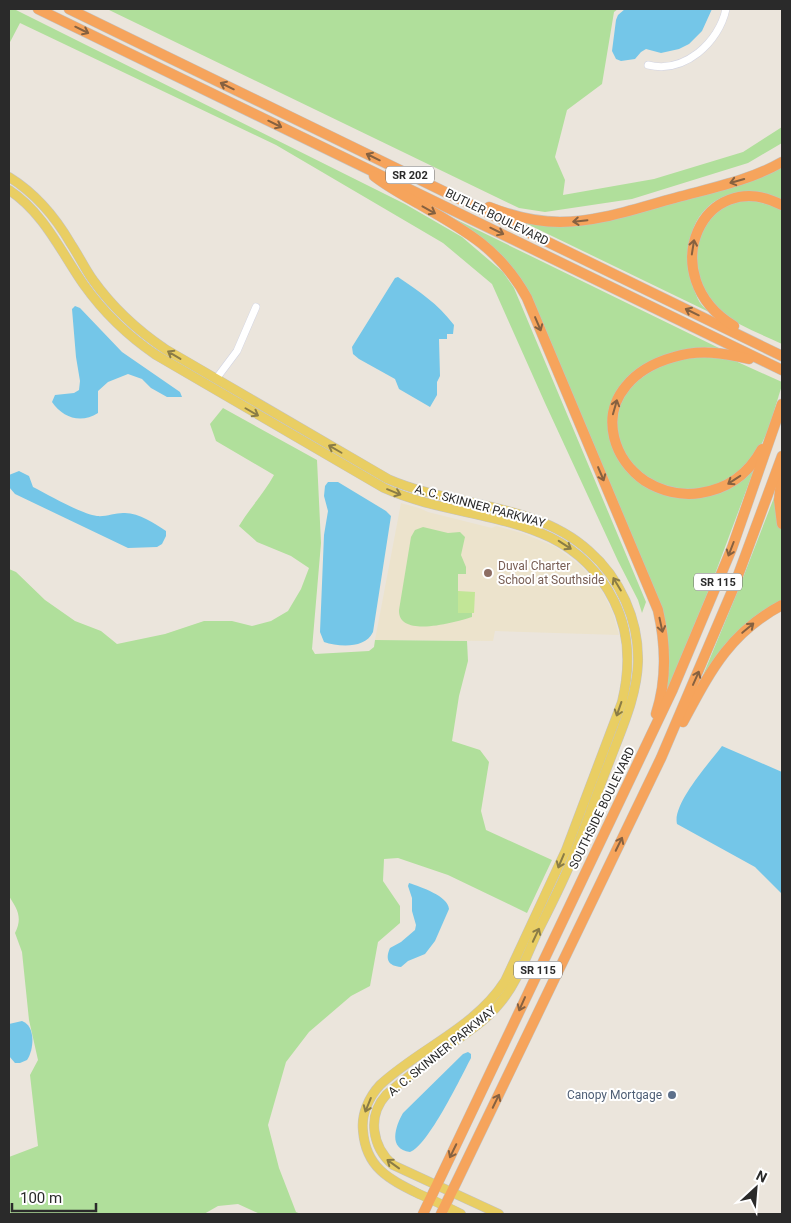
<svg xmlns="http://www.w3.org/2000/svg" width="791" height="1223" viewBox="0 0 791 1223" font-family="Roboto,sans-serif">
<rect width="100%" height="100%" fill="#ebe5dc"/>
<path fill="#ece3cc" d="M401,503L419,508L428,512L492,528L496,526L522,533L556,547L581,566L602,591L613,613L619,635L495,631L493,641L375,640Z"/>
<g fill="#b0df9b">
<path d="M9,9H14L405,204L462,237L503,272L514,288L646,602L642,613L638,600L618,561L545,403L492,284L443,243L276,145L20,23L9,44Z"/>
<path d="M107,9H618L614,12L602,84L567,110L555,157L565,180L563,195L654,179L743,152L782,127V143L748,163L632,199L545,212L519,208Z"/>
<path d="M782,164V201C769,199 745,191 732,194C690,205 682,250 694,286C695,291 696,296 699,301C701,305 706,309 709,312L523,222L576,224Z"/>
<path d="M746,199L782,208V344C761,334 736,325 718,310C715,306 712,302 709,297C693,273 692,240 712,216C721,207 734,203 746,199Z"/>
<path d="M453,218L721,349L708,347L691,349L636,373L610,426L638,479L698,497L755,467L712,582L666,694V641L526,292L452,220Z"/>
<path d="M699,356L731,359L782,382V385L768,431L756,455L750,463L724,484L686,492L646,479L622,453L614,418L629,387L659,365Z"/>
<path d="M223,408L317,460L321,543L312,649L315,654L369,651L374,647L375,640L467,641L468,661L459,696L452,741L480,750L489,762L481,811L486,830L552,860L527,913L448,875L398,858L384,859L383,881L400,906V923L378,942L370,986L351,996L309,1032L286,1062L268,1125L279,1168L296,1212L301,1214H260L238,1204L218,1206L204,1214H9V1157L38,1146L30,1075L38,1060L29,1020L22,952L15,933C23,917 17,909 9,896V569L16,572L45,600L75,621L101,631L117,644L165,634L204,621H232L252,626L271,621L288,611L301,589L309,568L291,556L257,542L239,526C250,508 264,493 274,475L216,441L210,424Z"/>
<path d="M775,495L777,516L782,532V602L764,613L699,685L739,588Z"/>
<path d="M423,527L448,533L460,532L465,537L461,555L466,567V574H458V613H472V617C456,622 398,639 399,610L411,537L415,530Z"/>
</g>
<path fill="#c2e697" d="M458,591L475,592L474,613H458Z"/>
<g fill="#74c6e8">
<path d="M625,9H712L702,31L689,44L679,49L661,53L646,49L641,52L635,59L621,61L616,59L612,51L616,20L618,15Z"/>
<path d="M398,277C420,292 437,303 454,325L453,334H447V339H439L440,376L437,382V395L430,407L399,389L395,379L359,359L353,354L352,347L395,278Z"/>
<path d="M75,306L80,308L122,352L180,392L182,397H167L151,388L142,379L128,374L108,382L98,391V413C81,424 63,418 52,402L55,395L74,393L79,390L80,381L76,357L72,309Z"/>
<path d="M19,471L29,476L33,487C49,495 81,514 97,516C105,517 115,513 123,513C138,512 154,523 166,531V536L162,544L157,547L128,548L15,494L9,487V475Z"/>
<path d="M328,482H338L386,511L391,516L373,632C365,649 339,647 324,642L320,632L324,535L328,511L324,496L325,486Z"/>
<path d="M722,746L782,772V894L755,867L677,824C672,804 710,762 722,746Z"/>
<path d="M409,883C421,887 448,896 449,909L435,941L425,954L408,961L401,967C388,966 385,959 390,948L401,942L415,930L416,925L412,911V898L408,886Z"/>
<path d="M22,1021C36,1026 34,1050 27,1060L20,1063H15L9,1056V1024Z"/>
<path d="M468,1052L471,1054V1058C461,1077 428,1146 410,1152C388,1149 395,1127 403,1113L463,1054Z"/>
</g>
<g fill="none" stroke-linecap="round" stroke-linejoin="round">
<defs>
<g id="minor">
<path d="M648,65C685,74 719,42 726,9"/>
<path d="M216,379L237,351L256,307"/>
</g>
<g id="major">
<path d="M9,177C35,193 56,218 71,244C79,256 85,269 93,280C113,308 137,330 165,349L388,479C452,507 536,502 589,551C620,578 639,620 638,662C637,696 622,728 610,760C597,793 586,825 573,857C563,882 550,907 538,931C527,955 517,983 500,1003C489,1017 475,1027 461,1037C436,1056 410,1074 386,1095C367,1116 372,1147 393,1165L499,1214"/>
<path d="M9,190C44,213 61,252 84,285C104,313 128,336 156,355L384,488C466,525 567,507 614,601C630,633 630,669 622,702L566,850L505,981C475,1028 420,1048 380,1085C369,1097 361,1114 363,1131C366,1168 389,1179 419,1194C433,1200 447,1207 461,1214"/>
</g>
<g id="highway">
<path d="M38,9L782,370"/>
<path d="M69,9L782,356"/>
<path d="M374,176C388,187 403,195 419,204C465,230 501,250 527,298L658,610C666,645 667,680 656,714"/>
<path d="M489,207C512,216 535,222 560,222C599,222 637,208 675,198C711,188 749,181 782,162"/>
<path d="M734,326C652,276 703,164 782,205"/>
<path d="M749,359C724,353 699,349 674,357C656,362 638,371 626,386C600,417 614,460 645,481C661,491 681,496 700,493C728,489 749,473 762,449"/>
<path d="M782,472L779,500L782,524"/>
<path d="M683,722C710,672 729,633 782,605"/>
<path d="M423,1214L672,691L732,548L782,404"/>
<path d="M441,1214L661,758L733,589L782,456"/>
</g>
</defs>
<use href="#minor" stroke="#d2d4e2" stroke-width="8"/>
<use href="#major" stroke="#c3c3c3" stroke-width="10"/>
<use href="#highway" stroke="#c3c3c3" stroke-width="11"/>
<use href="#minor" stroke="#fff" stroke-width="7"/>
<use href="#major" stroke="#e9ce63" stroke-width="9"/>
<use href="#highway" stroke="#f6a45c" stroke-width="10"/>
</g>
<defs><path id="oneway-shaft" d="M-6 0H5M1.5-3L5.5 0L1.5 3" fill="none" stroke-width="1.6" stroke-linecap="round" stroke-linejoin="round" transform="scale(1.25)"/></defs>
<g stroke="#866140">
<use href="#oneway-shaft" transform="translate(82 30) rotate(26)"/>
<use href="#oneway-shaft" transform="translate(227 86) rotate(-154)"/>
<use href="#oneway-shaft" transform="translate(275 124) rotate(26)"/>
<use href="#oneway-shaft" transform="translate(373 157) rotate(-154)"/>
<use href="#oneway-shaft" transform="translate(737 181) rotate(164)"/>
<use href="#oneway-shaft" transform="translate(429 210) rotate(29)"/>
<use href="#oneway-shaft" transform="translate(580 221) rotate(174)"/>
<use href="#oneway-shaft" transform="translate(497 231) rotate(26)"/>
<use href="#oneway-shaft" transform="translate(693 247) rotate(-81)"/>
<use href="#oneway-shaft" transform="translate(692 312) rotate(-154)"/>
<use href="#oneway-shaft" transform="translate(538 324) rotate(67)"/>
<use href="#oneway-shaft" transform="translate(615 407) rotate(-74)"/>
<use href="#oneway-shaft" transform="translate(601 474) rotate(67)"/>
<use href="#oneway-shaft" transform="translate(734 480) rotate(147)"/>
<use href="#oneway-shaft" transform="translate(731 549) rotate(111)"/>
<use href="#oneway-shaft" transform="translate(661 625) rotate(78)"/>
<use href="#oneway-shaft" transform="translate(748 628) rotate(-40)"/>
<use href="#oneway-shaft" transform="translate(696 678) rotate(-66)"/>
<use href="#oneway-shaft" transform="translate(619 844) rotate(-64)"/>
<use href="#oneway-shaft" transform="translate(522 1004) rotate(114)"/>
<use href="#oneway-shaft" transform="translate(496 1101) rotate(-64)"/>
<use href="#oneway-shaft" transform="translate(453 1151) rotate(116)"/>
</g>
<g stroke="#8a7c46">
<use href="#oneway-shaft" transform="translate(174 355) rotate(-149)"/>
<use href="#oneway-shaft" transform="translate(252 412) rotate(30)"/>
<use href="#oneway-shaft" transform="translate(335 449) rotate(-150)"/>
<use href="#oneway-shaft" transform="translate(394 492) rotate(22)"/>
<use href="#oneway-shaft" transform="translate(565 545) rotate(33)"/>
<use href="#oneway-shaft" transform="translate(617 584) rotate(-121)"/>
<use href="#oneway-shaft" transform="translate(619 709) rotate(109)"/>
<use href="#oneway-shaft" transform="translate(561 861) rotate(113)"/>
<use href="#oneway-shaft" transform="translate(536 935) rotate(-65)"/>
<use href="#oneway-shaft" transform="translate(368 1105) rotate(112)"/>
<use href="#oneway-shaft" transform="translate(393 1164) rotate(-144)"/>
</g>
<circle fill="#8d6e63" stroke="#fff" stroke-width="2" cx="488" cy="573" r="5"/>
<circle fill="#5c6f8a" stroke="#fff" stroke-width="2" cx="672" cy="1095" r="5"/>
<g text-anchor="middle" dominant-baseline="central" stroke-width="4" stroke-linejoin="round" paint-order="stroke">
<g fill="#fff" stroke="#6a6a6a" stroke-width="1">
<rect x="386" y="166.5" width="48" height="17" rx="4"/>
<rect x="694" y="573.5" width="48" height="17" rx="4"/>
<rect x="514" y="961.5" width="48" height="17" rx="4"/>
</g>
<g font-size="11" font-weight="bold" fill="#2a2a2a">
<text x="410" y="175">SR 202</text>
<text x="718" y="582">SR 115</text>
<text x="538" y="970">SR 115</text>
</g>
<g font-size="12" fill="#2a2a2a" stroke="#fff">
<text transform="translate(497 217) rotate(26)">BUTLER BOULEVARD</text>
<text transform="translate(480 506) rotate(15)">A. C. SKINNER PARKWAY</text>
<text transform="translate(602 808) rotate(-64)">SOUTHSIDE BOULEVARD</text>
<text transform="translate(442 1051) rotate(-39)">A. C. SKINNER PARKWAY</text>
</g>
<g font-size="12" fill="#785e54" stroke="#fff" text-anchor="start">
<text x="498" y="566">Duval Charter<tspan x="498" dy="14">School at Southside</tspan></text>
</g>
<g font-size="12" fill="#4e5e75" stroke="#fff" text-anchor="end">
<text x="662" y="1095">Canopy Mortgage</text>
</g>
</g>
<rect width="791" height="1223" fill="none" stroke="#2a2a2a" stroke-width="20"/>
<g transform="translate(756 1188) rotate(26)" stroke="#ffffff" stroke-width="4" paint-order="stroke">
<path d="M0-4L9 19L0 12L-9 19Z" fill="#2a2a2a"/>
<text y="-8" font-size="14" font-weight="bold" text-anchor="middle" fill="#2a2a2a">N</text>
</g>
<path d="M12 1203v8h84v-8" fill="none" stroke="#2a2a2a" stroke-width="2.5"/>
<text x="20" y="1203" font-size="15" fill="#2a2a2a" stroke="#ffffff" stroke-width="4" paint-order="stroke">100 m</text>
</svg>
